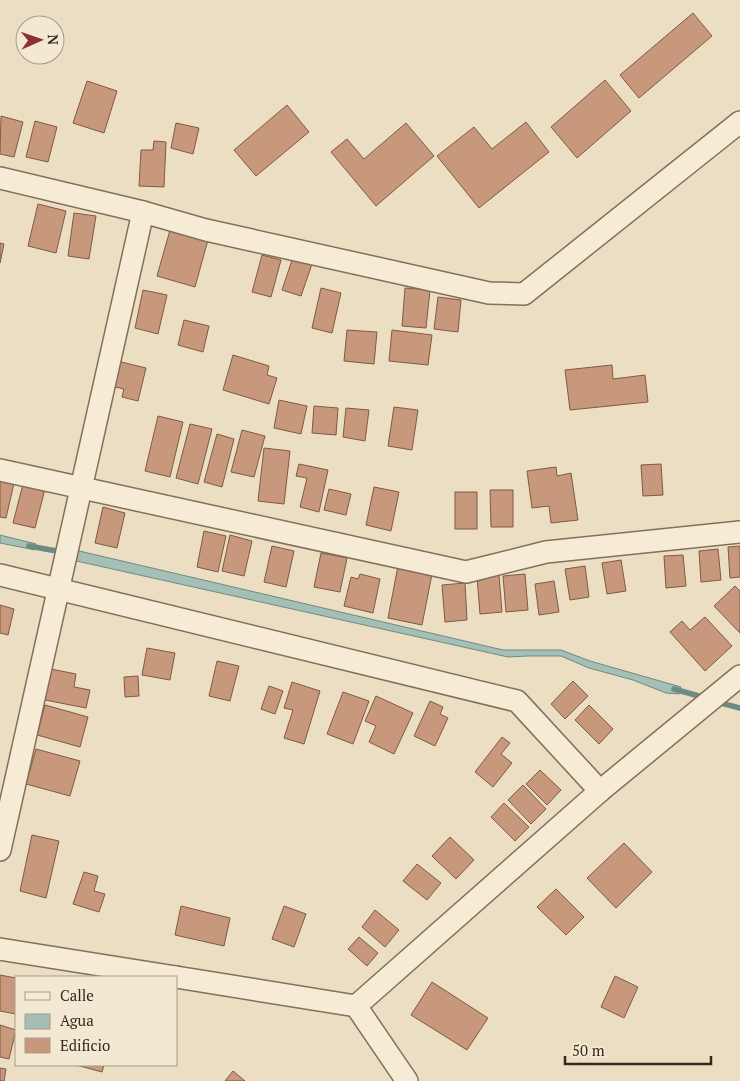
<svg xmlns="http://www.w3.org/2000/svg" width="740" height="1081" viewBox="0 0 740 1081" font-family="'PT Serif',serif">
<rect width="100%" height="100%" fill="#ebdec3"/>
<g fill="#a5beb6" stroke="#6c8b82">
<path d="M0,535L36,544L35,550L0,543Z"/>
<path d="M75,550L503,650H561L590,661L681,687L679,694L666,693L633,680L589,668L561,656H528L508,657L72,560Z"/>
</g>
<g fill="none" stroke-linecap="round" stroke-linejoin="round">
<g stroke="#6c8b82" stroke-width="5.5">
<path d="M29,546L62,552"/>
<path d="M674,689L706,698"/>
<path d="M717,702L740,708"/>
</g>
</g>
<g fill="#c7987b" stroke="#815942">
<path d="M693,13L712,36L639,98L620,75Z"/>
<path d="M605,80L631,111L577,158L551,127Z"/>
<path d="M87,81L117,91L104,133L73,123Z"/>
<path d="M287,105L309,132L256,176L234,150Z"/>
<path d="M1,116L23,122L14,157L0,154Z"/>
<path d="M35,121L57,127L48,162L26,157Z"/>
<path d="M526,122L549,152L479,208L437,156L474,127L492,149Z"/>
<path d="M176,123L199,128L193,154L171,148Z"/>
<path d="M406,123L434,156L376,206L331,152L347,139L364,159Z"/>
<path d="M154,141L166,142L164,187L139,186L141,150H153Z"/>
<path d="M38,204L66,211L56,253L28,246Z"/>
<path d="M74,213L96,216L89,259L68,256Z"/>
<path d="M170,230L208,240L195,287L157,276Z"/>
<path d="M0,243L4,244L0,263Z"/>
<path d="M262,255L281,260L271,297L252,292Z"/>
<path d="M293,257L312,264L301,296L282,290Z"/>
<path d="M321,288L341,293L332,333L312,328Z"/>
<path d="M405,288L430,290L426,328L402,326Z"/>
<path d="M143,290L167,295L158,334L135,328Z"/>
<path d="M438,297L461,300L458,332L434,329Z"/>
<path d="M184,320L209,326L203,352L178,345Z"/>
<path d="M347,330L377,332L374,364L344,361Z"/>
<path d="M392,330L432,335L428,365L389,361Z"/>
<path d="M233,355L269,366L267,375L277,378L269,404L223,390Z"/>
<path d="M117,361L146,368L138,401L122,397L124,389L111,386Z"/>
<path d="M612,365L613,379L645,375L648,402L570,410L565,370Z"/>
<path d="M279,400L307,406L301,434L274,428Z"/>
<path d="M314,406L338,408L336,435L312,433Z"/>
<path d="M394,407L418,410L412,450L388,446Z"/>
<path d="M346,408L369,410L365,441L343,437Z"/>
<path d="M158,416L183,422L170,477L145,471Z"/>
<path d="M190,424L212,429L198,484L176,478Z"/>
<path d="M242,430L265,436L254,477L231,472Z"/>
<path d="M217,434L234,439L222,487L204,482Z"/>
<path d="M264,448L290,451L284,504L258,501Z"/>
<path d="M299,464L328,470L319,512L300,507L307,478L296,476Z"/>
<path d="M661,464L663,495L643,496L641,465Z"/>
<path d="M556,467L557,476L571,473L578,520L551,523L549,506L532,508L527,471Z"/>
<path d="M0,475L15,479L6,518L0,517Z"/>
<path d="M23,484L45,489L35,528L13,523Z"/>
<path d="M374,487L399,492L391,531L366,525Z"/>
<path d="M329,489L351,494L346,515L324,510Z"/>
<path d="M490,490H513V527H491Z"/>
<rect x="455" y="492" width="22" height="37"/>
<path d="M103,507L125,513L117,548L95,543Z"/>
<path d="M204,531L226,536L218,572L197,567Z"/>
<path d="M230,535L252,541L244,576L222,571Z"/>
<path d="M272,546L294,551L286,587L264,582Z"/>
<path d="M740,546V577L730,578L728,547Z"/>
<path d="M718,549L721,580L701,582L699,551Z"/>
<path d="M321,553L347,558L340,592L314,587Z"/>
<path d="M683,555L686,586L666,588L664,556Z"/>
<path d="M621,560L626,591L607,594L602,563Z"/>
<path d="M398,566L432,574L422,625L388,618Z"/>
<path d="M585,566L589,597L570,600L565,569Z"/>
<path d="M360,574L380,579L373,613L344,606L351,577L358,579Z"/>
<path d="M525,574L528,610L506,612L503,576Z"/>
<path d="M499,575L502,612L480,614L477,577Z"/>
<path d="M554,581L559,612L539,615L535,584Z"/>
<path d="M465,583L467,620L445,622L442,585Z"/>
<path d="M735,586L740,591V633L714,606Z"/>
<path d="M0,605L14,609L8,635L0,633Z"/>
<path d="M705,617L732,646L705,671L670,632L682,621L690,630Z"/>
<path d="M147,648L175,653L170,680L142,675Z"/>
<path d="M217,661L239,666L230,701L209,696Z"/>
<path d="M51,669L76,674L74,687L90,690L86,708L45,700Z"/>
<path d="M138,676L139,696L125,697L124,677Z"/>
<path d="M573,681L588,696L565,719L551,704Z"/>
<path d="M292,682L320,691L304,744L284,738L293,710L284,708Z"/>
<path d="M269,686L283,691L275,714L261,709Z"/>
<path d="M343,692L369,701L353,744L327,734Z"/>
<path d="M376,696L413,713L394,754L369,742L376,726L365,721Z"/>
<path d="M430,701L443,707L440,714L448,718L435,746L414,736Z"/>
<path d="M45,705L88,717L80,747L37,735Z"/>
<path d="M589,705L613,729L599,744L575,720Z"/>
<path d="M502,737L510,743L501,754L512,763L493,787L475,772Z"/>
<path d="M36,749L80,761L70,796L26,784Z"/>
<path d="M540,770L561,790L547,805L526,784Z"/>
<path d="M523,785L546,809L531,824L508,800Z"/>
<path d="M504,803L529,827L515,841L491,817Z"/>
<path d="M32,835L59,841L46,898L20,891Z"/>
<path d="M450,837L474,860L456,879L432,856Z"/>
<path d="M624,843L652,872L616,908L587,878Z"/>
<path d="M417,864L441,883L427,900L403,881Z"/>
<path d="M84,872L98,876L94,891L105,894L99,912L73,904Z"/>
<path d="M556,889L584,917L566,935L537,907Z"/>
<path d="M181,906L230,918L224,946L175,935Z"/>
<path d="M284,906L306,914L294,947L272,939Z"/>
<path d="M375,910L399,930L385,947L362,927Z"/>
<path d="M359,937L378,953L367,966L348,949Z"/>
<path d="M0,975L16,978V1014L0,1011Z"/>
<path d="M615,976L638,987L624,1018L601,1007Z"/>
<path d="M432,982L488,1018L467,1050L411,1015Z"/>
<path d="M0,1025L16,1030L9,1059L0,1057Z"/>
<path d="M76,1065H104L102,1072Z"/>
<path d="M0,1068L6,1069L4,1081H0Z"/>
<path d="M233,1071L245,1081H225Z"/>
</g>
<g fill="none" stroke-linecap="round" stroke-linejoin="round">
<defs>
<g id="street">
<path d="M0,178L143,212L206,230L489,293L524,294L740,122"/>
<path d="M0,470L466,572L546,552L740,532"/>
<path d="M0,575L517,701L600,791"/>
<path d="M0,850L143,212"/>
<path d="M0,949L176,977"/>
<path d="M176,977L356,1006L407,1081"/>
<path d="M356,1006L600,791L740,676"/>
</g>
</defs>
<use href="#street" stroke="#846f5b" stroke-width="24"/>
<use href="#street" stroke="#f6ebd5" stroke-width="21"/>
</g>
<rect x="15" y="976" width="162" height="90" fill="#f3e8d2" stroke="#a79b8a"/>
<rect x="25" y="992" width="25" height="8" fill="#f6ebd5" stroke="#a79b8a"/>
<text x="60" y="1001" font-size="15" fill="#34281e">Calle</text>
<rect x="25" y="1014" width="25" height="15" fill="#a5beb6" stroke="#a79b8a"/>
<text x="60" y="1026" font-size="15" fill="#34281e">Agua</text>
<rect x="25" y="1038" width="25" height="15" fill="#c7987b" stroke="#a79b8a"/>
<text x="60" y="1051" font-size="15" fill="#34281e">Edificio</text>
<g transform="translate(40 40) rotate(88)"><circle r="24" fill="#f3e8d2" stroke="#a79b8a"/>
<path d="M0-4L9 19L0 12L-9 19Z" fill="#8e2f32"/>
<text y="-8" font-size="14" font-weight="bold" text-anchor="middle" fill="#34281e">N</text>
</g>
<path d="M565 1056v8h146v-8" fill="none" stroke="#34281e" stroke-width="2.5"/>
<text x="572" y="1056" font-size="15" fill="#34281e" stroke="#f3e8d2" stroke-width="4" paint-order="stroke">50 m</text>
</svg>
